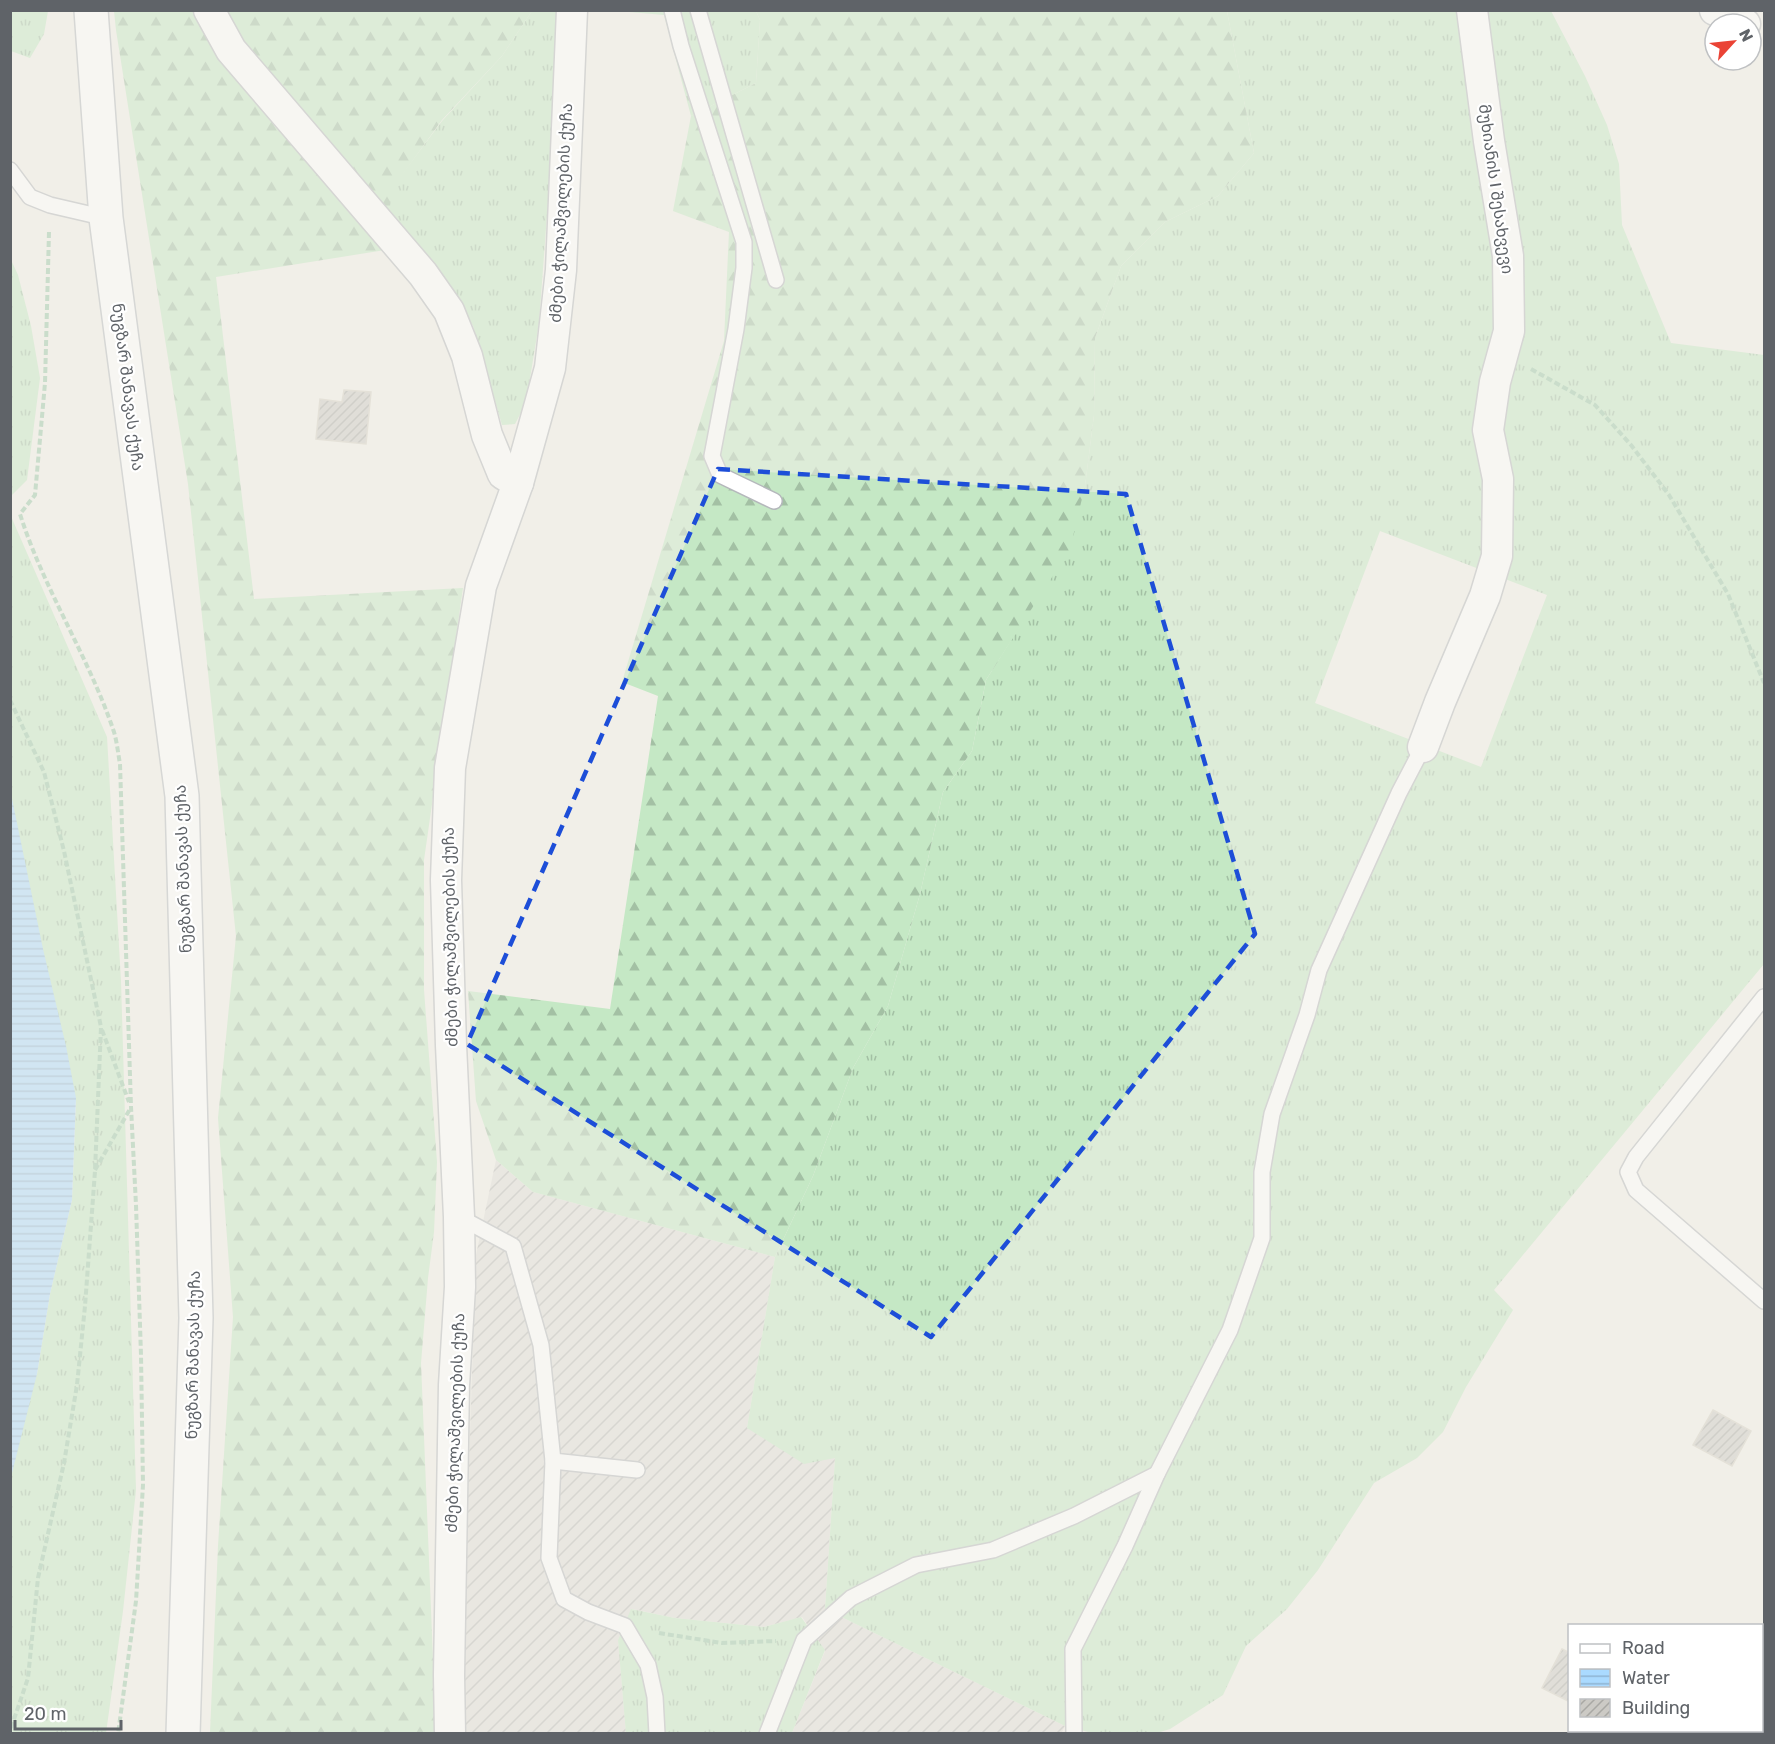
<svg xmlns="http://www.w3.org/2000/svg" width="1775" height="1744" viewBox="0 0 1775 1744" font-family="Rubik,'Noto Sans Georgian',sans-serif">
<defs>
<pattern id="industrial-furrows" width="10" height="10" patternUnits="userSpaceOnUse" patternTransform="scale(1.5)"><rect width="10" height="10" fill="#e0deda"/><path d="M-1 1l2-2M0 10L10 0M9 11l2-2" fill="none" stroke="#b9b8b5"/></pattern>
<pattern id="grass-tufts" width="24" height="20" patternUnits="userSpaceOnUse" patternTransform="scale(1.5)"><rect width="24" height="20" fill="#c5e8c5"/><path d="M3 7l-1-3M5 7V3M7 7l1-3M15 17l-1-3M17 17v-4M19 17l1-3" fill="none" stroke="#a3c0a4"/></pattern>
<pattern id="forest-firs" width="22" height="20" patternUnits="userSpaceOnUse" patternTransform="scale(1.5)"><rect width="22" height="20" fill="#c5e8c5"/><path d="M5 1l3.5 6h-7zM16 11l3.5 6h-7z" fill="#a3c0a4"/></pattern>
<pattern id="water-rules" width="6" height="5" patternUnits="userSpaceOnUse" patternTransform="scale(1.5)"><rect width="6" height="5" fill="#aadaff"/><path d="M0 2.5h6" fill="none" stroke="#8eb4d2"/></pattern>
<pattern id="building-hatch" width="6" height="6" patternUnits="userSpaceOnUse" patternTransform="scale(1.5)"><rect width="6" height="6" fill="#cccac5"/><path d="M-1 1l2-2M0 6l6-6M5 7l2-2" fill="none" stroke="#a9a8a4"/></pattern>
</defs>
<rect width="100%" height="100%" fill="#f1efe8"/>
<path fill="url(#industrial-furrows)" d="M496,1160L533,1192L775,1257L747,1428L835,1457L825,1609L1065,1726L1061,1734L792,1733L825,1651L802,1617L764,1627L675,1618L632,1609L618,1640L626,1733L463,1734L461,1699L476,1255Z"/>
<g fill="url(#grass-tufts)" fill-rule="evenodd">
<path d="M11,10L48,11L44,34L30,58L11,51Z"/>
<path d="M532,11H562L539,323L526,403L515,424L502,425L473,326L446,282L387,222L391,189L442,121L502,56Z"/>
<path d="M618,11H756L760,20L756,83L691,116L664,15Z"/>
<path d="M1227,11H1551L1585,76L1607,125L1619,164L1622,225L1671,343L1764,355V964L1494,1290L1513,1310L1466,1387L1443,1432L1417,1458L1374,1483L1318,1570L1287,1609L1246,1646L1223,1695L1170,1729L1157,1733L1096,1734L1065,1726L825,1609L835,1458L804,1464L747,1428L775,1257L813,1176L853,1068L888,1006L920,894L943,792L972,751L986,680L1028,613L1085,486L1094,415L1095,338L1121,266L1165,222L1218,196L1254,153ZM1380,531L1547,595L1481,767L1315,703Z"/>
<path d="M11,260L18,275L31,326L40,378L27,480L11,496Z"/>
<path d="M10,514L107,737L121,981L136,1490L123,1611L106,1733H11V1442L37,1374L50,1294L72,1200L76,1102L10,970Z"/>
<path d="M631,1609L675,1618L764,1627L801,1617L825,1650L792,1733L626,1734L618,1640Z"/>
</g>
<g fill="url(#forest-firs)">
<path d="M114,11H532L502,56L442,120L392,189L385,250L216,277L254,599L463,588L424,860V990L437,1162L434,1232L428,1278L421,1363L436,1733H210L218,1546L233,1317L218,1118L236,936L188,484L116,30Z"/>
<path d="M756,11H1227L1254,153L1218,196L1165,222L1121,266L1095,338L1094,415L1085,486L1070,549L986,680L972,751L943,792L920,894L888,1006L853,1068L813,1176L775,1257L533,1192L496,1160L476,1101L468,991L610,1009L658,696L622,682L724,341L729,232L673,211L691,116L756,83L760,20Z"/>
</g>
<path fill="url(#water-rules)" d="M11,794L43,949L66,1046L76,1098L72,1200L50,1294L37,1374L12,1473L11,1495Z"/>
<g fill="url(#building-hatch)" stroke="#d6d1c6" stroke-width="1.5">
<path d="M344,390L371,392L366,444L316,439L320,399L342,402Z"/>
<path d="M1713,1410L1751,1431L1732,1466L1693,1445Z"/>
<path d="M1562,1649L1570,1653V1702L1542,1688Z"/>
</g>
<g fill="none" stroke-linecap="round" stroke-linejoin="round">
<defs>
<g id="service">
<path d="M672,10L681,46L744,242V268L736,329L712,456L720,475L774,501"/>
<path d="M698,10L776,280"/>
<path d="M10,170L30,197L50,205L106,218"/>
<path d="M1764,997L1636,1157L1628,1172L1636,1190L1764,1301"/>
<path d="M459,1217L513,1246L541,1345L553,1461L637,1470"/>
<path d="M553,1461L549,1558L564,1599L588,1612L625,1626L648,1665L655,1697L657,1734"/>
<path d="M767,1734L804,1640L851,1598L916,1565L993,1550L1074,1516L1157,1474"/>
<path d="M1074,1734L1073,1649L1125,1546L1157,1474L1230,1330L1262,1238V1172L1272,1114L1307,1015L1319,970L1399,793L1423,747"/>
</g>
<g id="minor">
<path d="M209,10L231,50L423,274L449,311L467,356L487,435L503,474L518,483"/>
<path d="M1715,10L1745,24"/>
<path d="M1423,747L1440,702L1485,596L1497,556L1498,479L1488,430L1495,382L1509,331L1508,256L1489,141L1472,10"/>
<path d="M1762,1692L1764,1687"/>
<path d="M450,1734L449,1675L454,1385L460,1287L459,1217L451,1045L446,880L450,768L481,586L518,483L550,368L561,270L572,10"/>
<path d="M1737,1734L1739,1730"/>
</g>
<path id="secondary" d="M91,10L106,218L182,796L196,1318L183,1734"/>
</defs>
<use href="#service" stroke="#b5b8bc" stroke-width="18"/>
<use href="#minor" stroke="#b5b8bc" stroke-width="33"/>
<use href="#secondary" stroke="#b6babf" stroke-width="36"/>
<g stroke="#9cc7a9" stroke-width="4" stroke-dasharray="6 3" stroke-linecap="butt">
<path d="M49,232L45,383L35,495L20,514C44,590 89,657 114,732C117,742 118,753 120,764L131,1107L136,1205L141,1355L143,1485L136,1601L118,1734"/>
<path d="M1531,369L1595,405L1631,445L1669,495L1728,594L1764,683"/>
<path d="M10,700L44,772L64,851L101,1027L95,1171L85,1306L77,1385L64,1463L38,1578L28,1678L10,1731"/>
<path d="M102,1030L129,1102"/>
<path d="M95,1170L130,1109"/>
<path d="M659,1633L722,1643L776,1641"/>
</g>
<use href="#service" stroke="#fff" stroke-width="15"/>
<use href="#minor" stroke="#fff" stroke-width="30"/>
<use href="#secondary" stroke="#fff" stroke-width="33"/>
</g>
<path d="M0 0H1775V1744H0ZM718,469L1126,494L1255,934L931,1337L467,1044Z" fill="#f1efe8" fill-opacity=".55" fill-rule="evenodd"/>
<path fill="none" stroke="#1d4ed8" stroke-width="4.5" stroke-dasharray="12 8" stroke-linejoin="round" d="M718,469L1126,494L1255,934L931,1337L467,1044Z"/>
<g text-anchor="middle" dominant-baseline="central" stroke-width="4.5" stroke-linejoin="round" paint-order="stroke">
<g font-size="16" fill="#5f6368" stroke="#fff">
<text transform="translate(1496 189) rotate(82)">მუხიანის I შესახვევი</text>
<text transform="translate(561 213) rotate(-87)">ძმები ჭილაშვილების ქუჩა</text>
<text transform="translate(128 387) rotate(83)">ნუგზარ შანავას ქუჩა</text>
<text transform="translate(183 869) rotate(-92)">ნუგზარ შანავას ქუჩა</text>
<text transform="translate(450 937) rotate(-91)">ძმები ჭილაშვილების ქუჩა</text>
<text transform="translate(193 1355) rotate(-89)">ნუგზარ შანავას ქუჩა</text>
<text transform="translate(455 1423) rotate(-88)">ძმები ჭილაშვილების ქუჩა</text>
</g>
</g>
<rect width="1775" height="1744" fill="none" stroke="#5f6368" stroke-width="24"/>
<rect x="1568" y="1624" width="195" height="108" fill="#ffffff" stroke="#bfc1c3" stroke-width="1.5"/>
<rect x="1580" y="1644" width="30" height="9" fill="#ffffff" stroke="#bfc1c3" stroke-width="1.5"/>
<text x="1622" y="1654" font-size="18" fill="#5f6368">Road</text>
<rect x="1580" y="1669" width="30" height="18" fill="url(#water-rules)" stroke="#bfc1c3" stroke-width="1.5"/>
<text x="1622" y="1684" font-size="18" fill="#5f6368">Water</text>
<rect x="1580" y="1699" width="30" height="18" fill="url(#building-hatch)" stroke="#bfc1c3" stroke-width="1.5"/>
<text x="1622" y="1714" font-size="18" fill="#5f6368">Building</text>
<g transform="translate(1733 42) rotate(63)"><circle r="28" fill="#ffffff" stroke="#bfc1c3" stroke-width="1.5"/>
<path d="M0-4.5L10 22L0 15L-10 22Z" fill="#ea4335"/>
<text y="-9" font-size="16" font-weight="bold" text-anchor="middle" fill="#5f6368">N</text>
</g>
<path d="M15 1720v9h106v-9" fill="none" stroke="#5f6368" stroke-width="3"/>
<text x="24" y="1720" font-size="18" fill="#5f6368" stroke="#ffffff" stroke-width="4.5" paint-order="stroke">20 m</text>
</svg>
